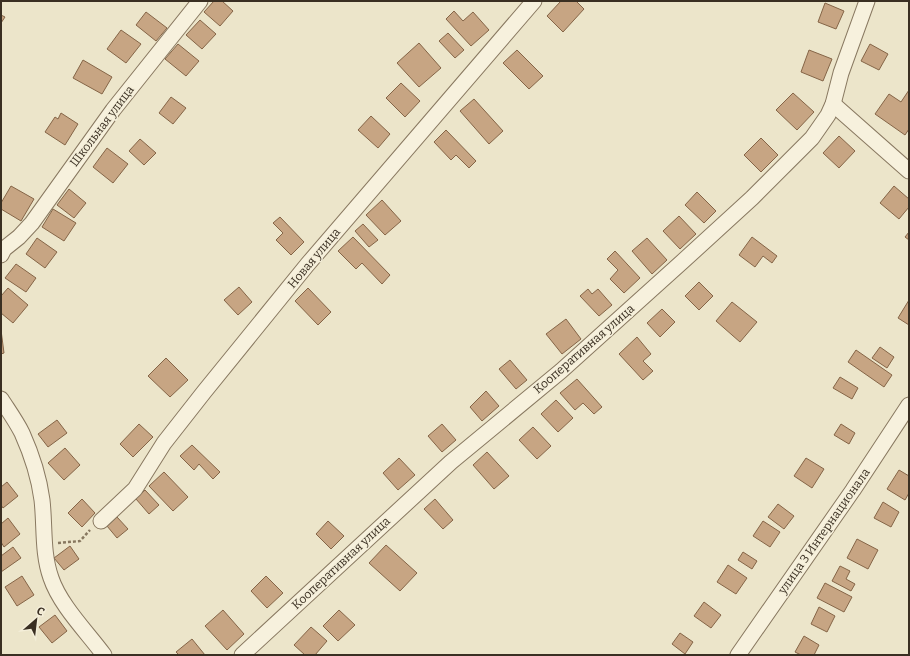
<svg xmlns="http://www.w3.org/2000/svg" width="910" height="656" viewBox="0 0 910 656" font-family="Bitter,serif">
<rect width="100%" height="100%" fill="#ece5ca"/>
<g fill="#c7a583" stroke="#856547">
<path d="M214,1H222L233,11L220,26L204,12Z"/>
<path d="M561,1H576L584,9L563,32L547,16Z"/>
<path d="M825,3L844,11L836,29L818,22Z"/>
<path d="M454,11L463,21L473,12L489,30L471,46L446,19Z"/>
<path d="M146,12L167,28L156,41L136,25Z"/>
<path d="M1,15L5,17L1,23Z"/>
<path d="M200,20L216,34L202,49L186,35Z"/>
<path d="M121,30L141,44L126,63L107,49Z"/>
<path d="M448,33L464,50L455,58L439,41Z"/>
<path d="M419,43L441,68L419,87L397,63Z"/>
<path d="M178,44L199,61L186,76L165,59Z"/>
<path d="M870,44L888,54L879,70L861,61Z"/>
<path d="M517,50L543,76L529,89L503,63Z"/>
<path d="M809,50L832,59L823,81L801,72Z"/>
<path d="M83,60L112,77L102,94L73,78Z"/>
<path d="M401,83L420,101L405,117L386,98Z"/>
<path d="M909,90V129L905,135L875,114L889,94L901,102Z"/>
<path d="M793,93L814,112L797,130L776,110Z"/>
<path d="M171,97L186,108L173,124L159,113Z"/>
<path d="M474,99L503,131L489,144L460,111Z"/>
<path d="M61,113L78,124L65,145L45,132L55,117L58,119Z"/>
<path d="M371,116L390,134L378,148L358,130Z"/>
<path d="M446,130L476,161L469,168L456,155L451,160L434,142Z"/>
<path d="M839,136L855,151L839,168L823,153Z"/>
<path d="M761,138L778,155L761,172L744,155Z"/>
<path d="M140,139L156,153L144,165L129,151Z"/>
<path d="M107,148L128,164L113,183L93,167Z"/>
<path d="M11,186L34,199L21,221L1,209V203Z"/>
<path d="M894,186L909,199V207L899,219L880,203Z"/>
<path d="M69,189L86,203L74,218L57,205Z"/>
<path d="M697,192L716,211L704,223L685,205Z"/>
<path d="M382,200L401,221L385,235L366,215Z"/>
<path d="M53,209L76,223L64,241L42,227Z"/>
<path d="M679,216L696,234L680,249L663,231Z"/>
<path d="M280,217L304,242L291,255L276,240L283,233L273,223Z"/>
<path d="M363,224L378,240L369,247L355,231Z"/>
<path d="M909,232V240L905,237Z"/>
<path d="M353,237L390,275L382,284L362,263L356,269L338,251Z"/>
<path d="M752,237L777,256L772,263L763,256L755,267L739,255Z"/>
<path d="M37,238L57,252L45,268L26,254Z"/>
<path d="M647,238L667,260L652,274L632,251Z"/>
<path d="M615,251L640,278L624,293L610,279L618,270L607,259Z"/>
<path d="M16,264L36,278L26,292L5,278Z"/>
<path d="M699,282L713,296L699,310L685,296Z"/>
<path d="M239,287L252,302L238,315L224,300Z"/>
<path d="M8,288L28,305L13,323L1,313V296Z"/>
<path d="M308,288L331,312L318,325L295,301Z"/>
<path d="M588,289L592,294L598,289L612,305L599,316L580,296Z"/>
<path d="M909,300V325L898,318Z"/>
<path d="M732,302L757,322L740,342L716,321Z"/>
<path d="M662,309L675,322L660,337L647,323Z"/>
<path d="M566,319L581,339L562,354L546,334Z"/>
<path d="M1,330L4,353L1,354Z"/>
<path d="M637,337L651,354L643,361L653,371L643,380L619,354Z"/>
<path d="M880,347L894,357L887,368L872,358Z"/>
<path d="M856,350L892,375L884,387L848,362Z"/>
<path d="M166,358L188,380L170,397L148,376Z"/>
<path d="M510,360L527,380L516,389L499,369Z"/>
<path d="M840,377L858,388L852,399L833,388Z"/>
<path d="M577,379L602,407L594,414L583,403L575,410L560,393Z"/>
<path d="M486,391L499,406L482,421L470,407Z"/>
<path d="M556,400L573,418L558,432L541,414Z"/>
<path d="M57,420L67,433L48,447L38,434Z"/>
<path d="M139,424L153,437L133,457L120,444Z"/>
<path d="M442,424L456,440L442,452L428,436Z"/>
<path d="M841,424L855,433L849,444L834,435Z"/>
<path d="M533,427L551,446L537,459L519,440Z"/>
<path d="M192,445L220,472L213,479L199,464L194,470L180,456Z"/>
<path d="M65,448L80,465L64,480L48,463Z"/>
<path d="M487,452L509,476L494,489L473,465Z"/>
<path d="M399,458L415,475L398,490L383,473Z"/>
<path d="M806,458L824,469L812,488L794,476Z"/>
<path d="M899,470L909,476V493L905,500L887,489Z"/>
<path d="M164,472L188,497L173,511L149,486Z"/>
<path d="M7,482L18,496L3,508L1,505V487Z"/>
<path d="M145,490L159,505L149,514L136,499Z"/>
<path d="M82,499L95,513L82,527L68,513Z"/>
<path d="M435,499L453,520L443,529L424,509Z"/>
<path d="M883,502L899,512L891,527L874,518Z"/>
<path d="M778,504L794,516L784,529L768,517Z"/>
<path d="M117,517L128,529L117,538L107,526Z"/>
<path d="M8,518L20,534L4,547L1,542V524Z"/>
<path d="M328,521L344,536L331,549L316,534Z"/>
<path d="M763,521L780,532L770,547L753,536Z"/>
<path d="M857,539L878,550L868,569L847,558Z"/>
<path d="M386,545L417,573L400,591L369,563Z"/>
<path d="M70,546L79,559L64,570L54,558Z"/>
<path d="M13,547L21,558L1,572V556Z"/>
<path d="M743,552L757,561L752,569L738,560Z"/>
<path d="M728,565L747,578L736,594L717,582Z"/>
<path d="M840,566L850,571L846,579L855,584L851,591L832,581Z"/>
<path d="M22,576L34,595L17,606L5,587Z"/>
<path d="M266,576L283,593L267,608L251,591Z"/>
<path d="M825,583L852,597L844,612L817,598Z"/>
<path d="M704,602L721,615L711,628L694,616Z"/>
<path d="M819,607L835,616L827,632L811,624Z"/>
<path d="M223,610L244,634L227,650L205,626Z"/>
<path d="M339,610L355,625L338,641L323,626Z"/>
<path d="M55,615L67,631L52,643L39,627Z"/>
<path d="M311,627L327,641L315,655H305L294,645Z"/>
<path d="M680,633L693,642L685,654L672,644Z"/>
<path d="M804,636L819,645L814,655H801L795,652Z"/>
<path d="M192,639L205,655H179L176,652Z"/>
</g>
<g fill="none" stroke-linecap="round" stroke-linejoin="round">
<defs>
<g id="street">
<path d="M833,104L909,171"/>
<path d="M1,255L4,249L19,237L32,223L113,110L200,1"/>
<path d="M1,399C8,410 16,421 22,433C31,453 39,477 42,500C45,526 42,553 51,578C60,605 87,632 104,655"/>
<path d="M101,521L135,489L164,443L204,392L307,265L534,1"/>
<path d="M242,655L451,462L561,371L682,262L752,198L812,138L828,115L833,104L841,73L867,1"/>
<path d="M738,655L853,490L909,405"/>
</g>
</defs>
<use href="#street" stroke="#887860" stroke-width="17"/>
<path stroke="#887860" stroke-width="2.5" stroke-dasharray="3 2" stroke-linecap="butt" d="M58,543L80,541L90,530"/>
<use href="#street" stroke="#f7f1dd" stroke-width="15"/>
</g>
<g text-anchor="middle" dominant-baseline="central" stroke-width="3" stroke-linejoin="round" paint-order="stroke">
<g font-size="12" fill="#3a2f22" stroke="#f4eed9">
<text transform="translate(102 126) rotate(-53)">Школьная улица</text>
<text transform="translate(314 258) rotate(-50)">Новая улица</text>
<text transform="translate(584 349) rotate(-41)">Кооперативная улица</text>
<text transform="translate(824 531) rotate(-55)">улица 3 Интернационала</text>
<text transform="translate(341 563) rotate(-43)">Кооперативная улица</text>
</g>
</g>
<rect width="910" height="656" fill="none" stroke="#3a2f22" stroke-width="4"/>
<g transform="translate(36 620) rotate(28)" stroke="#f4eed9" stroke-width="3" paint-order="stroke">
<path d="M0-3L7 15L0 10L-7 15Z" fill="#3a2f22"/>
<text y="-6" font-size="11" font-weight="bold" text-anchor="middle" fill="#3a2f22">С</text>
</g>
</svg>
